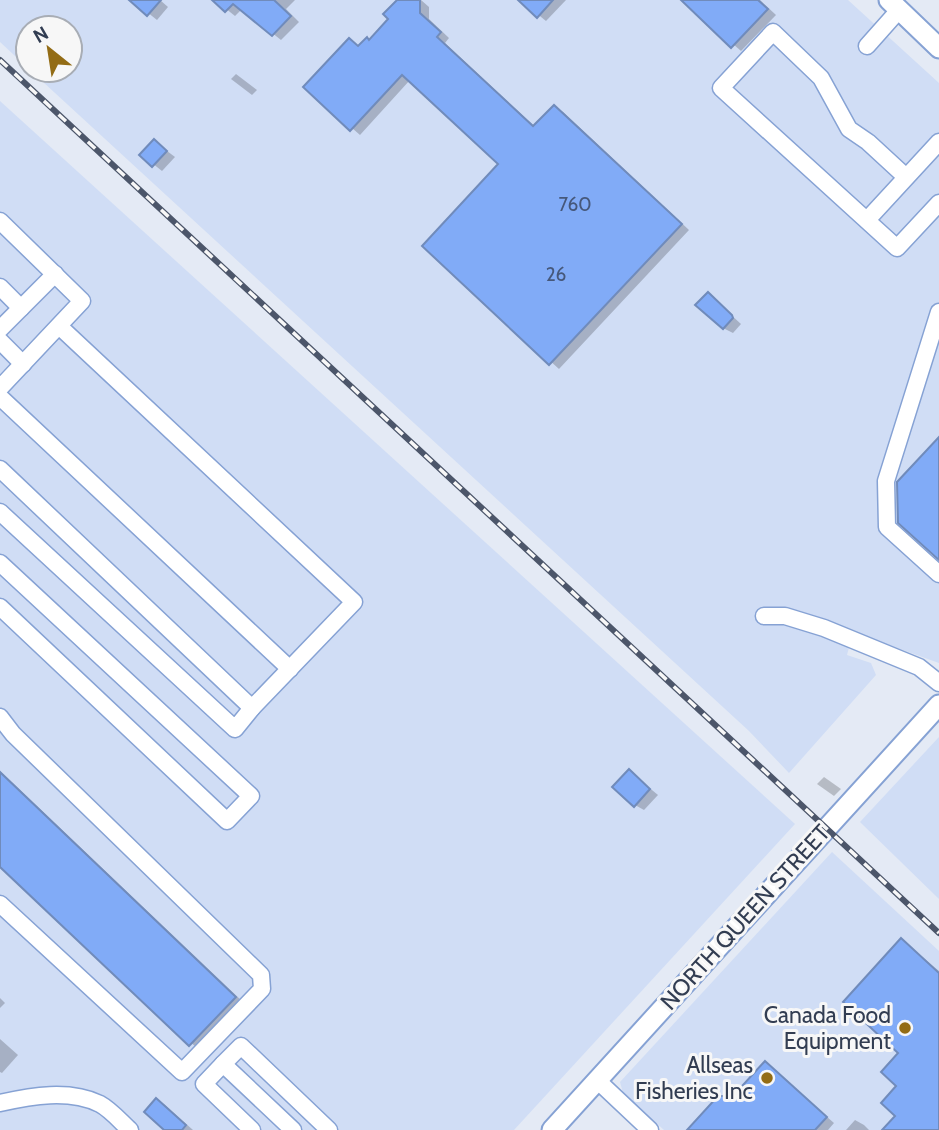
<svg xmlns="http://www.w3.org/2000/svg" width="939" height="1130" viewBox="0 0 939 1130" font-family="Cabin,sans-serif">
<rect width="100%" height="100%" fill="#e4eaf5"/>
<g fill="#d0ddf5">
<path d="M0,0H848L939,83V663L853,632L847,655L871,663L876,675L789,773L749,731L30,70H70V28H28V68L0,42Z"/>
<path d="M0,101L795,824L514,1130H0Z"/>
<path d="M939,737V899L860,822Z"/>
<path d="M832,852L939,951V1130H664L623,1093L620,1082Z"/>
</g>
<g fill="#0003">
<path d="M132,0H160L168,7L157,20Z"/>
<path d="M215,0H295L286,9L299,22L281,40L242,9L235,16Z"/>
<path d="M399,0H421L429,7V19L449,38L445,43L535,127L554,107L563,112L689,230L559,369L424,246L500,164L410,80L360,135L305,87L349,40L360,47L370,41L391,19Z"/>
<path d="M520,0H566L546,21Z"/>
<path d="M683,0H760L776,15L741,51Z"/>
<path d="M236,74L257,90L252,95L231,79Z"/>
<path d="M155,142L175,157L162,171L142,155Z"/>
<path d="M708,294L741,324L733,333L721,327Z"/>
<path d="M0,771L244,1003L199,1050L0,864Z"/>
<path d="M629,771L658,795L644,810L635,805Z"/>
<path d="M824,777L841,789L834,796L817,784Z"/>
<path d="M902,940L939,971V1130H885L898,1116Z"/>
<path d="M0,998L5,1003L0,1008Z"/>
<path d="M0,1039L18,1055L2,1073L0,1072Z"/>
<path d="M765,1063L834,1123L828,1130H692L734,1097Z"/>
<path d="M156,1100L165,1105L193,1130H166Z"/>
<path d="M855,1120L864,1125L869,1130H846Z"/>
</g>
<g fill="#81abf7" stroke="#708bbb" stroke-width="2">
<path d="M129,0H161L147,16Z"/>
<path d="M212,0H274L291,16L272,36L233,4L225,12Z"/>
<path d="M397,0H420V13L441,32L437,37L533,126L554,105L682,224L549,365L422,246L498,164L402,75L350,131L303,87L349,38L358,46L367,37L369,40L388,19L383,14Z"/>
<path d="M518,0H553L537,18Z"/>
<path d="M681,0H758L768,9L731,48Z"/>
<path d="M154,139L167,151L152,167L139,155Z"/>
<path d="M708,292L732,315L733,318L723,329L695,305Z"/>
<path d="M939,437V560L898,523L897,482Z"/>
<path d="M629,769L650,789L634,807L612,787Z"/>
<path d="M0,772L236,997L189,1046L0,867Z"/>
<path d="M901,938L939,973V1130H882L895,1116L881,1103L896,1086L881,1072L898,1053L843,1002Z"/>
<path d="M765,1061L827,1117L815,1130H687L718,1096H733Z"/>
<path d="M156,1098L186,1125L182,1130H164L144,1112Z"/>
</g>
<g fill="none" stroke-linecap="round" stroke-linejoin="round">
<defs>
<g id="minor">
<path d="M867,46L899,10"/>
<path d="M906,177L868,142L849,129L821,78L773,32L721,88L897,248L939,203"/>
<path d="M867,220L939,142"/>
<path d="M0,221L82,301L0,388"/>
<path d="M0,287L21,308"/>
<path d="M939,312L886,481L887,527L939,574"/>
<path d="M59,326L354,602L252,708"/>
<path d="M0,329L55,274"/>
<path d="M0,341L23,364"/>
<path d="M0,397L290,669"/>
<path d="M0,469L252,708L235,729L0,512"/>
<path d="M0,563L251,796L227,821L0,607"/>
<path d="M764,616H785L824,628L919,667L939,683"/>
<path d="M0,717L13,734L261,975L262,989L182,1072L0,904"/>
<path d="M223,1064L241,1046L329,1130"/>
<path d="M598,1081L650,1130"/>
<path d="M0,1103C31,1096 69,1089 100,1104C111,1110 121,1122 130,1130"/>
<path d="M252,1130L204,1084L223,1064L293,1130"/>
</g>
<g id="major">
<path d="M889,0L939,48"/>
<path d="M552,1130L939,705"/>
</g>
</defs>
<use href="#minor" stroke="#86a2d4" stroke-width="19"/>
<use href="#major" stroke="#86a2d4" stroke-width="23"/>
<use href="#minor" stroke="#fff" stroke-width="16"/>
<use href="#major" stroke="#fff" stroke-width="19"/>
<defs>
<path id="rail" d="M0,60L939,933"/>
</defs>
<use href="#rail" stroke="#4c566a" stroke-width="6"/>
<use href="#rail" stroke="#f7f7f7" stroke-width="3.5" stroke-dasharray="10" stroke-linecap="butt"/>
</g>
<g fill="#936c15" stroke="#f7f7f7" stroke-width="2.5">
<circle cx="905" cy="1028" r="7"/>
<circle cx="767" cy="1078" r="7"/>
</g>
<g text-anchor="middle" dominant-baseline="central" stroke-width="6" stroke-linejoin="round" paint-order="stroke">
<g font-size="19" fill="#46587b">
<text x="575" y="204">760</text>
<text x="556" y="274">26</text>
</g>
<g font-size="23" fill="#323d52" stroke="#f7f7f7">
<text transform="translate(745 917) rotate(-48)">NORTH QUEEN STREET</text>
</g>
<g font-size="23" fill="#323d52" stroke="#f7f7f7" text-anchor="end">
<text x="891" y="1015">Canada Food<tspan x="891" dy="26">Equipment</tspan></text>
<text x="753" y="1065">Allseas<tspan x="753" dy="26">Fisheries Inc</tspan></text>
</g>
</g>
<g transform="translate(49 49) rotate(330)"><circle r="33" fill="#f7f7f7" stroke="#a8adb5" stroke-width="2"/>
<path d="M0-5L12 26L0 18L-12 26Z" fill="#936c15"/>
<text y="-10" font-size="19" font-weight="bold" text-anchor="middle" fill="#323d52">N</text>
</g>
</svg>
